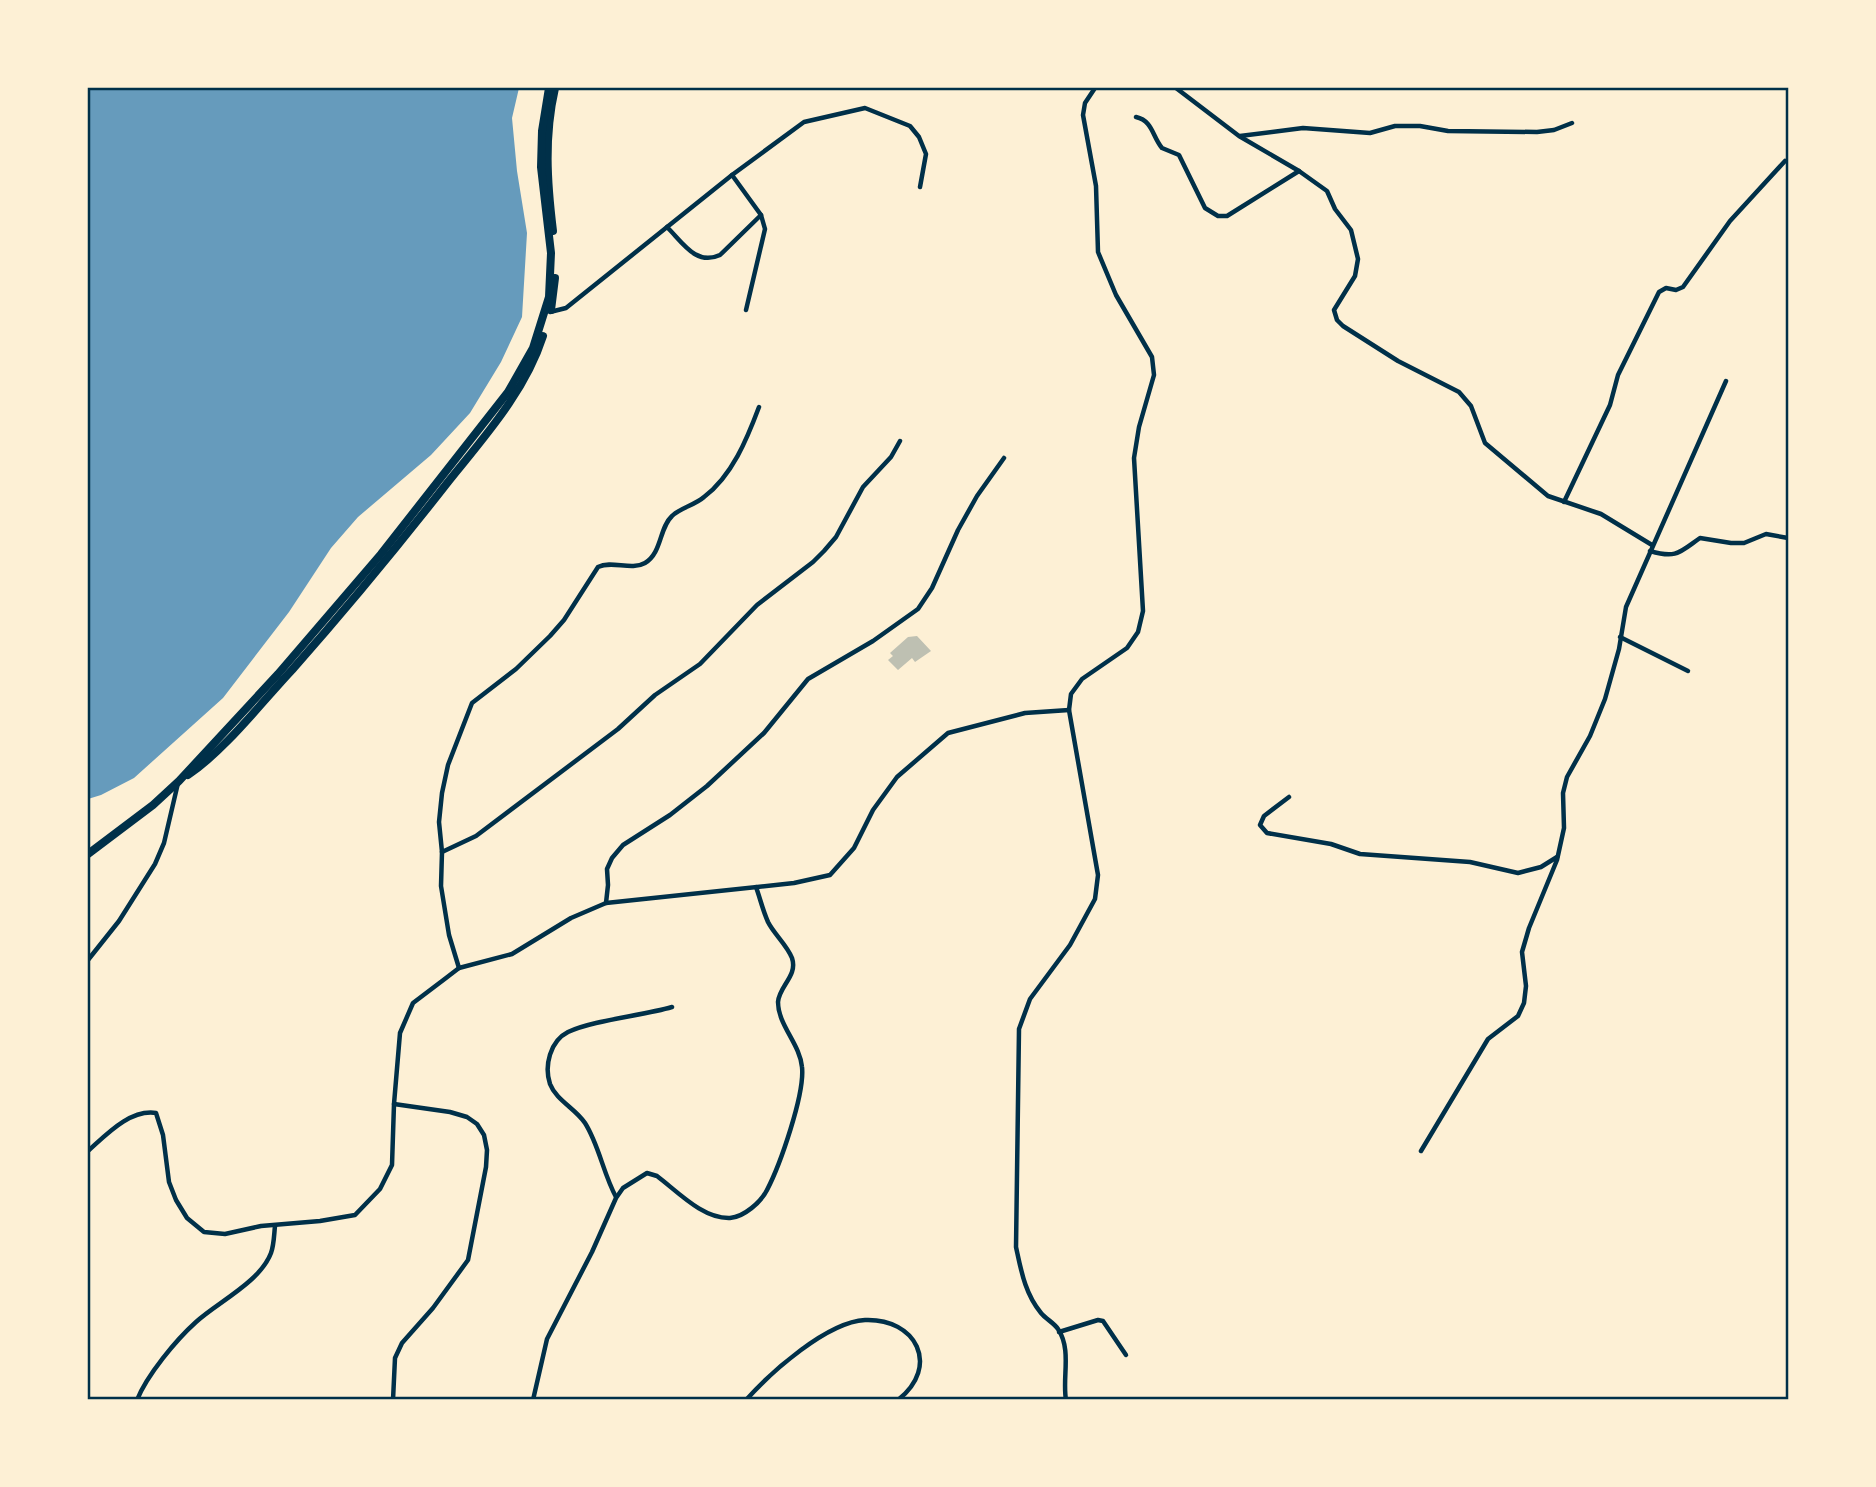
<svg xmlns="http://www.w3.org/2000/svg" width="1876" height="1487" viewBox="0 0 1876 1487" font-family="Rubik,sans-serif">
<rect width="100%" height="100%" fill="#fdf0d5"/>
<path fill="#669bbc" d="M88,88H519L512,118L517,171L527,233L522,317L501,362L470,413L431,455L358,517L331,548L289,612L223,698L134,778L101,795L88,799Z"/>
<path fill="#bec0b2" d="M917,636L931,651L915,662L912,658L898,670L888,660L893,656L890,653L908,637Z"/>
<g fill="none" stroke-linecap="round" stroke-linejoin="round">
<g stroke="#003049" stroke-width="4.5">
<path d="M1176,88L1239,136L1299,171L1327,191L1335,209L1351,230L1358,259L1355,276L1334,310L1337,320L1343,326L1398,361L1459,392L1471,406L1485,443L1548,496L1601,514L1652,545"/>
<path d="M1136,117C1153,121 1152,136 1162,148L1179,155L1205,208L1218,216H1227L1299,171"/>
<path d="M1240,136L1303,128L1370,133L1395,126H1420L1448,131L1537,132L1554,130L1572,123"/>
<path d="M732,175L761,215L765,229L746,310"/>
<path d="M667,227C683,243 696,266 720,255L761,215"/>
<path d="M550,312L566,308L732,175L804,122L865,108L910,126L919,137L926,154L920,187"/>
<path d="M1564,502L1610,405L1618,375L1659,292L1666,288L1676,290L1683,287L1730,221L1785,161"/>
<path d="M1650,551C1677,559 1680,552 1700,538L1731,543H1744L1766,534L1788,538"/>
<path d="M1620,637L1688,671"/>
<path d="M1289,797L1264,816L1260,825L1267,833L1331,844L1360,854L1470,862L1518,873L1541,867L1557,857"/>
<path d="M442,852L476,836L618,729L655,695L700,664L757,605L813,562L824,551L836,537L863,487L891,457L900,441"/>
<path d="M606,903L608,885L607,869L612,858L623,845L670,815L707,786L764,733L808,679L873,641L918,609L932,588L958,530L977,496L1004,458"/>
<path d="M88,960L119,921L155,864L164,843L178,783"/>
<path d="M459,968L449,935L441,886L442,852L439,822L442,793L448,765L472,703L516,669L550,636L564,620L598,567C612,560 631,571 645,563C662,553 659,528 672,516C680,508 695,505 704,497C732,476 747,439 759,407"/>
<path d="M88,1151C106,1135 130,1109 156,1113L163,1135L169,1182L176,1200L187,1218L204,1232L225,1234L261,1226L320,1221L355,1215L380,1189L392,1165L394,1104L400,1033L413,1003L446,978L459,968L512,954L571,918L606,903L794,883L830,875L854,848L873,810L897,777L948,733L1025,713L1069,710"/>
<path d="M1421,1151L1488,1039L1518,1016L1524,1003L1526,986L1522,952L1529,928L1557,860L1564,828L1563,793L1567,777L1590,736L1605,699L1619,649L1626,607L1726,381"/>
<path d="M616,1197C603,1173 599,1145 585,1123C576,1109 556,1100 550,1084C544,1066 550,1041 568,1032C594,1020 641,1016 672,1007"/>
<path d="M1059,1332L1098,1320L1103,1321L1126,1355"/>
<path d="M137,1400C147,1375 176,1340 196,1322C218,1302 260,1282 271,1253C274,1245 274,1235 275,1226"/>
<path d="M393,1400L395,1358L402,1343L433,1308L468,1260L486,1167L487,1150L484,1135L477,1124L467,1117L450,1112L394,1104"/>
<path d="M533,1400L547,1339L592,1252L616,1198L623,1188L647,1173L657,1176C678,1192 703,1219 730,1218C744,1217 761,1202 767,1190C780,1165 805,1094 802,1067C800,1044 778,1025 778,1002C779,986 798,976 792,958C787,945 774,934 768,922C763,911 760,898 756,887"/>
<path d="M746,1400C771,1372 827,1322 865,1320C916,1318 941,1366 898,1400"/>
<path d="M1066,1400C1062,1377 1072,1350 1058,1329C1054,1323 1046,1319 1041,1313C1025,1294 1021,1270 1016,1247L1019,1029L1030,999L1070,945L1095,899L1098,875L1069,710L1071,694L1082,679L1127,648L1138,632L1143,611L1134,458L1139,427L1154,375L1152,357L1116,295L1098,252L1096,186L1083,115L1085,103L1095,88"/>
</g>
<g stroke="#003049" stroke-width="8">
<path d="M553,231C547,182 544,136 555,88"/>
<path d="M551,310L555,278"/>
<path d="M188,775C225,750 261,703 292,670C346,609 398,546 448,482C484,437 525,392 543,336"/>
<path d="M88,854L153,805L179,781L278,674L381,554L508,392L533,348L549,297L551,253L541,167L542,131L549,88"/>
</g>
</g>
<rect width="1876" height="1487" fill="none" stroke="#fdf0d5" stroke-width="178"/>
<rect x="89" y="89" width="1698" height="1309" fill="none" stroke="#003049" stroke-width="2.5"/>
</svg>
